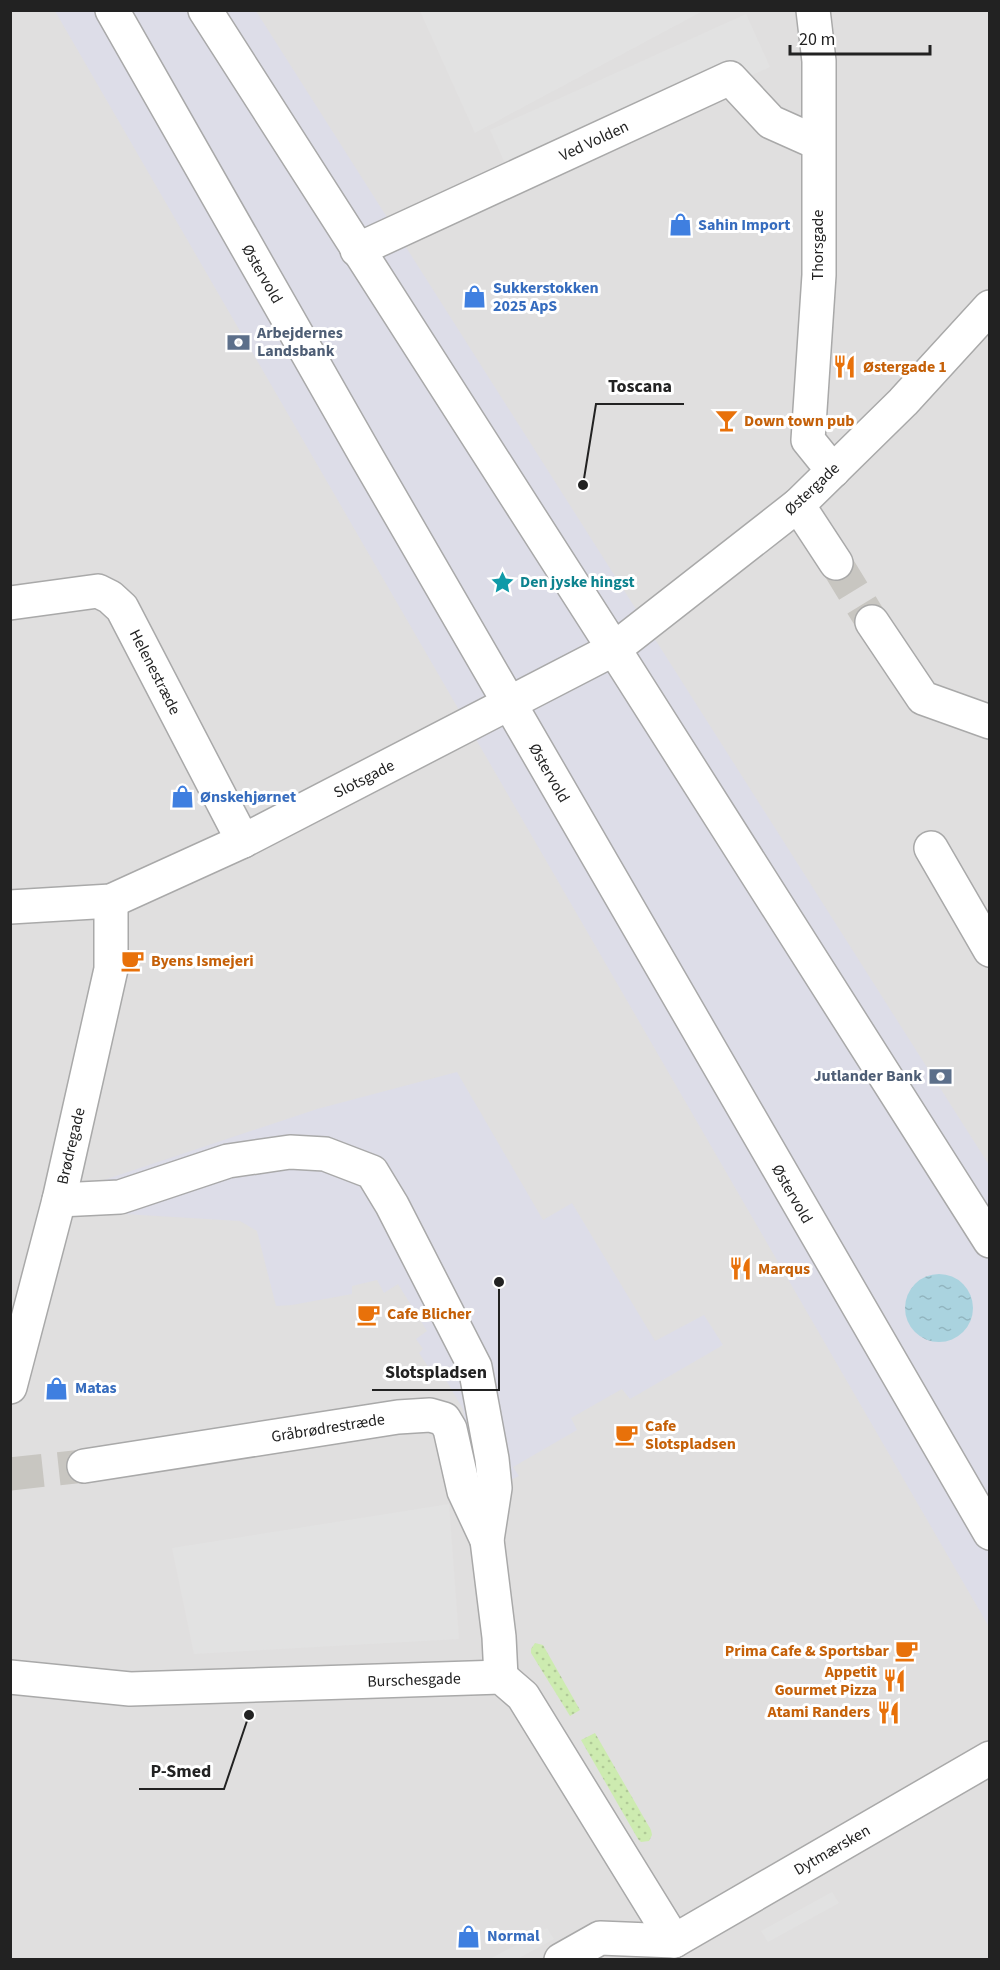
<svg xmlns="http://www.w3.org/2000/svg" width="1000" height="1970" viewBox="0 0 1000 1970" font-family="'Source Sans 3',sans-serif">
<defs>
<pattern id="grass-dots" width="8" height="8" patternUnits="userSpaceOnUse" patternTransform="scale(1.5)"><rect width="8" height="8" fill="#cdebb0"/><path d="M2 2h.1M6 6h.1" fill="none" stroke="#b0c997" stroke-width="1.8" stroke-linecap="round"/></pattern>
<pattern id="water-ripples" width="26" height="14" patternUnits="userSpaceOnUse" patternTransform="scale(1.5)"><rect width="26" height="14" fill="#aad3df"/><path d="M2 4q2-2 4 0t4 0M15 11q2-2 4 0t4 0" fill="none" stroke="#92b5bf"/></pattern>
</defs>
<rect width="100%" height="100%" fill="#f2efe9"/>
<rect fill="#e0dfdf" x="11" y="11" width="978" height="1948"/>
<g fill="url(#grass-dots)">
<path d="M535,1643L543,1645L580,1710L570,1716L531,1653V1649Z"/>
<path d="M595,1733L651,1830L652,1835L649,1841L641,1842L638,1839L581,1740Z"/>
</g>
<g fill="#e2e2e2">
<path d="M420,11H703L475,133Z"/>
<path d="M746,14L770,67L514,183L490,130Z"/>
<path d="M449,1504L459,1639L194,1654L172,1548Z"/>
<path d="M832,1892L839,1903L768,1942L761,1931Z"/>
<path d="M547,1928L554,1939L517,1959H490Z"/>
</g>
<g fill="#dddde8">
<path d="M55,11H256L989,1165V1627Z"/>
<path d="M457,1072L543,1220L572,1203L655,1341L704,1315L723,1345L630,1399L622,1389L571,1418L577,1430L513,1467L519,1476L498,1486L476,1489L463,1409L437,1365L429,1368L419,1353L423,1349L416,1339L427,1331L398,1284L384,1293L377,1280L352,1286V1294L292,1305L276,1306L257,1231L240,1221L74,1211L77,1189L317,1109Z"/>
</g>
<circle fill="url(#water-ripples)" cx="939" cy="1308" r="34"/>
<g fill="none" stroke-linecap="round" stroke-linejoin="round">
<g stroke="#c8c6c1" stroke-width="33" stroke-dasharray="33 16" stroke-linecap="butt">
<path d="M836,563L872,622"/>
<path d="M10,1474L84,1466"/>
</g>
<defs>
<g id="minor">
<path d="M112,10L365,454L990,1533"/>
<path d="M205,10L614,649L990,1241"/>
<path d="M813,10L819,61V275L808,440L833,471"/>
<path d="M357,250L730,78L771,122L818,143"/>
<path d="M798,505L836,563"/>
<path d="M10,603L98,591L110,597L122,608L243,841"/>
<path d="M872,622L923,698L990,722"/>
<path d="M931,848L990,950"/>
<path d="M10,907L111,901L243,841L614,649L798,505L903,402L990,307"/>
<path d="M59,1200L120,1197L228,1161L290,1152L325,1154L372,1172L392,1205L475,1367L492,1459L495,1488L487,1540L499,1637L501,1677"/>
<path d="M10,1387L59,1200L111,969V901"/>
<path d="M84,1466L398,1417L430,1415L444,1419L450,1429L464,1491L487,1540"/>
<path d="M10,1677L130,1689L501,1677L523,1696L674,1941"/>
<path d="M561,1960L600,1938L674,1941L990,1758"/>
</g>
</defs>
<use href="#minor" stroke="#a9a9a9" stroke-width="36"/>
<use href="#minor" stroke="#fff" stroke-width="33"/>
</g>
<defs>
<symbol id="shop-bare" viewBox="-9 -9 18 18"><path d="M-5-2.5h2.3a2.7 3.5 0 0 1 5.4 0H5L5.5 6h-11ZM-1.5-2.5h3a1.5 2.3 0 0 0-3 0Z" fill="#3f7fe0" stroke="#fff" stroke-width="2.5" paint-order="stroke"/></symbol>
<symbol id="bank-bare" viewBox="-9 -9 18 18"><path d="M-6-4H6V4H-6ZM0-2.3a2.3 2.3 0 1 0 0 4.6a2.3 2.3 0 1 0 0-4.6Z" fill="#5c6f8a" stroke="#fff" stroke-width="2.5" paint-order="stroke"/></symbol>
<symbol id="restaurant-bare" viewBox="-9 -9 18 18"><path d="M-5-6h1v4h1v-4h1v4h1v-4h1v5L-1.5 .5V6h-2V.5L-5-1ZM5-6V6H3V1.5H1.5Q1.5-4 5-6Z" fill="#e8710a" stroke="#fff" stroke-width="2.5" paint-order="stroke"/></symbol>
<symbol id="bar-bare" viewBox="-9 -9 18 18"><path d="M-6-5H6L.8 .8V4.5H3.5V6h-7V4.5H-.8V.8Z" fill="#e8710a" stroke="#fff" stroke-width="2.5" paint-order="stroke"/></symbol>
<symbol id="sight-bare" viewBox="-9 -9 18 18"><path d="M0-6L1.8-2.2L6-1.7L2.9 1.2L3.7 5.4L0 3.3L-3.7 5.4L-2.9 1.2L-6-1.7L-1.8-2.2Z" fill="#0f9aa8" stroke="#fff" stroke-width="2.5" paint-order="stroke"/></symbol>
<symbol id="cafe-bare" viewBox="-9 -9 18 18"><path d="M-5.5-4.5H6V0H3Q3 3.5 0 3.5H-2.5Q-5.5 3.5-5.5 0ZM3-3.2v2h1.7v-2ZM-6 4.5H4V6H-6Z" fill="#e8710a" stroke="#fff" stroke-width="2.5" paint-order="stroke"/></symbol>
</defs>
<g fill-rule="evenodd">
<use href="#shop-bare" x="664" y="208" width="33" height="33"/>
<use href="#shop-bare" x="458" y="280" width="33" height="33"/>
<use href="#bank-bare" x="222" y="326" width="33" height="33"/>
<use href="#restaurant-bare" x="828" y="350" width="33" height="33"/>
<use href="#bar-bare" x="710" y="404" width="33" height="33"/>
<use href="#sight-bare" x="486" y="566" width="33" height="33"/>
<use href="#shop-bare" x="166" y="780" width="33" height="33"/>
<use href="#cafe-bare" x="116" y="944" width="33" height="33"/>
<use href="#bank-bare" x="924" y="1060" width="33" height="33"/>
<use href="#restaurant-bare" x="724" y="1252" width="33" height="33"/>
<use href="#cafe-bare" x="352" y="1298" width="33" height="33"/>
<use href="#shop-bare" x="40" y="1372" width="33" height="33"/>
<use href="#cafe-bare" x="610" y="1418" width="33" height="33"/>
<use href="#cafe-bare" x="890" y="1634" width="33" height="33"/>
<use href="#restaurant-bare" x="878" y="1664" width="33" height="33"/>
<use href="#restaurant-bare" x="872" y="1696" width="33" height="33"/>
<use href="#shop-bare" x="452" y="1920" width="33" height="33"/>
</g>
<g text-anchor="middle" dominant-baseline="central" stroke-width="6" stroke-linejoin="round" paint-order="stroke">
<g font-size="16" fill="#222" stroke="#fff">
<text transform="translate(594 141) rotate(-25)">Ved Volden</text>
<text transform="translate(818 245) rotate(-90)">Thorsgade</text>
<text transform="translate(262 274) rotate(60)">Østervold</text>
<text transform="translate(812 489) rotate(-43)">Østergade</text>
<text transform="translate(155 672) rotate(63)">Helenestræde</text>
<text transform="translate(549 773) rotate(60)">Østervold</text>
<text transform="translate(364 779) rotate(-27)">Slotsgade</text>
<text transform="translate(71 1146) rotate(-77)">Brødregade</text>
<text transform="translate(792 1194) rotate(60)">Østervold</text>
<text transform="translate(328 1428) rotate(-9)">Gråbrødrestræde</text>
<text transform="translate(414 1680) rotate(-2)">Burschesgade</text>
<text transform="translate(832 1850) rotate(-30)">Dytmærsken</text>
</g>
<g font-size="16" font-weight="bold" fill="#366cbe" stroke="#fff" text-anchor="start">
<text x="698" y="225">Sahin Import</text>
<text x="493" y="288">Sukkerstokken<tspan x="493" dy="18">2025 ApS</tspan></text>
<text x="200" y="797">Ønskehjørnet</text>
<text x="75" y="1388">Matas</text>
<text x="487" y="1936">Normal</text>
</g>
<g font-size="16" font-weight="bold" fill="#4e5e75" stroke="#fff" text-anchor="start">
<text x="257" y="333">Arbejdernes<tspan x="257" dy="18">Landsbank</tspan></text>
<text x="922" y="1076" text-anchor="end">Jutlander Bank</text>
</g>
<g font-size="16" font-weight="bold" fill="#c56008" stroke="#fff" text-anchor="start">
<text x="863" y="367">Østergade 1</text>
<text x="744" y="421">Down town pub</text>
<text x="151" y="961">Byens Ismejeri</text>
<text x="758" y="1269">Marqus</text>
<text x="387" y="1314">Cafe Blicher</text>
<text x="645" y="1426">Cafe<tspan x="645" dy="18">Slotspladsen</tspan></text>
<text x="889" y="1651" text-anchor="end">Prima Cafe &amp; Sportsbar</text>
<text x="877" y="1672" text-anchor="end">Appetit<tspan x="877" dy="18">Gourmet Pizza</tspan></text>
<text x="870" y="1712" text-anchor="end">Atami Randers</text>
</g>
<g font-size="16" font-weight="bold" fill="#0d838f" stroke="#fff" text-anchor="start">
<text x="520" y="582">Den jyske hingst</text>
</g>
</g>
<path fill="none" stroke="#222" stroke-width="2" d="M583 485L596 404H684M499 1282L499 1390H372M249 1715L224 1789H139"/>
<g fill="#222" stroke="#fff" stroke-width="2">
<circle cx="583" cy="485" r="6"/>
<circle cx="499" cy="1282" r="6"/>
<circle cx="249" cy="1715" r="6"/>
</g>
<g font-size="18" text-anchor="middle" font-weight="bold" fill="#222" stroke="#fff" stroke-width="6" stroke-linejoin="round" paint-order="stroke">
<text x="640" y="392">Toscana</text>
<text x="436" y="1378">Slotspladsen</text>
<text x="181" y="1777">P-Smed</text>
</g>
<rect width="1000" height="1970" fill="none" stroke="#222222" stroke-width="24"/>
<path d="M790 45v9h140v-9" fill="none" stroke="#222222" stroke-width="3"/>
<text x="799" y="45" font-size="18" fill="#222222" stroke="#ffffff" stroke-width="4.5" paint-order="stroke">20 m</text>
</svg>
